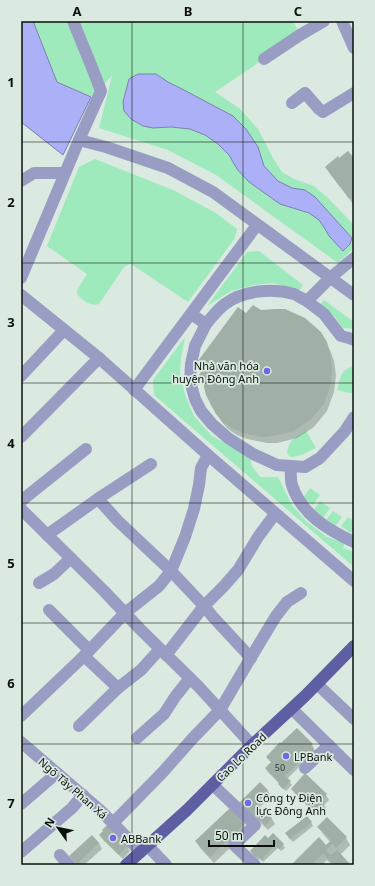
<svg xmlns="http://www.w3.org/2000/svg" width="375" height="886" viewBox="0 0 375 886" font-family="'Noto Sans',sans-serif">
<rect width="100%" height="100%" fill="#daeae0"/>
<g fill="#9eeabd">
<path d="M33,21H293L300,35L215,92L239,108L258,129L273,158L282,172L294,179L314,186L327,197L354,225V248L338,263L216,175L168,150L99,128L112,76L91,97L57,82Z"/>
<path d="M95,159L173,190L216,213L237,229L235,238L188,302L134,266L130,264L124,267L99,304C91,307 82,300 77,294V290L87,274L47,246L79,167Z"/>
<path d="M259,251L303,285L299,291L273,283L254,285L231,291L207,306L247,252Z"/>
<path d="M324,300L354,322V329L343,328L334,316L321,304Z"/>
<path d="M185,337L181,358L180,372L185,395L194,416L212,436L232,447L248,453L252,466L260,477H278L292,505L306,521L327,537L345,543L343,548L354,552V567L154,395L153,380Z"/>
<path d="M352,366H354V394L337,390C341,378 339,372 352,366Z"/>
<path d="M306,431L316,448C308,452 299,457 290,457L287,453C289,439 295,438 306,431Z"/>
<path d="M310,488L320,495L313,505L303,498Z"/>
<path d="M320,501L330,508L323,518L313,511Z"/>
<path d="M333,511L342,517L335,527L326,520Z"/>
<path d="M348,517L354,521V529L351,533L341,526Z"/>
</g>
<g fill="#acb0f6" stroke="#7c80b0">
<path d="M21,21H33L57,82L91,97L63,155L21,122Z"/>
<path d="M138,74H156L168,82L182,89L233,116L246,129L258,147L264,166L278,181L292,188L305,190L315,197L352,238L350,244L343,251L329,236L325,229L319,220L309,213L280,204L249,182L237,169L229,155L218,144L205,135L190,129L171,127L153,128L143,126L131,119L124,111L123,102L129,79Z"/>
</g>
<g fill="#0003">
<path d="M354,160V204H353L330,174L326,167Z"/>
<path d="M260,311L320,333L330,350L334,361L336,375L334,392L327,411L314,427L297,438L277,443H267L247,439L237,435L228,429L221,421L217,413L204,382L200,375L205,369L199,361L247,315Z"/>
<path d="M312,745L314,748L302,764L287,779L292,785L286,791L281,787L280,784L268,772L266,769L272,763L269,760Z"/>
<path d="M260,783L268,791L271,796L260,807L272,819L275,824L268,830L258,820L242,809Z"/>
<path d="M292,789L326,795L329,800L324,805L326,808L321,814L318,812L316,814L295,794Z"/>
<path d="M327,818L346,838L350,845L340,855L350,865H332L327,860L322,865H292L326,846L330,842L323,834L319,827Z"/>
<path d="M311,822L313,826L293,842L288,837Z"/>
<path d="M244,825L248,831L214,863L200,848L196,841Z"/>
<path d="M100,835L129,847L128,848L130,851L123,859L103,840Z"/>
<path d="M92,836L99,843L102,849L84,865H76L70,856Z"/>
<path d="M268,840L283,845L285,848L281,851L278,848L263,862L260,859L258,860L251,851Z"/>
</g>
<g fill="#a1b0a6">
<path d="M348,151L354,158V201L350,197L349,198L325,167L338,156L339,158Z"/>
<path d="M253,305L261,310L275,309H285L305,318L321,332L327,342L330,353L332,367L331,384L324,404L310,420L293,431L283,434L273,436L262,437L242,433L232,428L223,422L216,414L211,405L206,395L204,387V378L199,375L205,366L198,361L238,307L246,313Z"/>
<path d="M297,728L313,744L311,746L318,754L305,767L300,761L285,776L291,781L283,789L278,784L279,783L265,768L271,762L266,757L280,742L281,743Z"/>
<path d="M305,773L327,794L322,800L324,802L317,809L315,807L313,809L291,789Z"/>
<path d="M260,782L268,790L256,803L272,818L265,826L254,815L252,818L238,804Z"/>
<path d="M230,808L245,824L210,857L195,841Z"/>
<path d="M307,816L312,822L290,839L285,833Z"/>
<path d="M327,817L347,837L336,848L333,844L326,850L331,855L337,850L351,865H334L323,854L311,865H291L319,837L326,845L331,840L317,827Z"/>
<path d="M107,825L128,845L119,855L99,835L103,831L102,830Z"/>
<path d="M273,833L284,844L279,849L275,845L261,860L258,856L256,858L250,851L265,835L268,838Z"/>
<path d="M92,835L99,843L77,864L69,856Z"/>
</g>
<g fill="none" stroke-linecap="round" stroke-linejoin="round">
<g stroke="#9a9dc3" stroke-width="12">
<path d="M342,21L354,48"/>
<path d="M264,59L300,35L324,21"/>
<path d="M292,103L305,93L319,109L323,112L354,93"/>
<path d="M79,140L106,147L168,168L213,192L354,295"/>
<path d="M21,181L34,173H65"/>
<path d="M354,258L330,278L307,301L324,314L341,336L349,338L354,340"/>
<path d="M21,278L79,140L101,91L93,70L73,21"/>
<path d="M21,295L99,358L208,455"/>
<path d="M191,314L206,324C212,317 218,309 225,304C243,290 273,288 294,294C298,296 303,299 307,301"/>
<path d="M206,324L195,346L191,364L190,381L195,399L201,411L212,424L228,438L253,454L277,465L305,467L320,458L345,431L354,417"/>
<path d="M21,376L64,330"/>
<path d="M134,390L257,225"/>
<path d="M21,437L99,358"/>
<path d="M291,467C291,472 290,479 292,485C301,514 328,530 354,542"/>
<path d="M98,499L118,521L171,571L204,606L166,655"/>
<path d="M21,501L86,449"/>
<path d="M21,509L104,591L140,629L199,687L252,745"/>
<path d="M47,535L102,496L151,464"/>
<path d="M39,583L54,574L71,558"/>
<path d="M49,610L89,650"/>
<path d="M251,658L213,617L204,606L224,586L238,570L258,537L275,514"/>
<path d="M317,684L354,719"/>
<path d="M118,688L141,670L160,649"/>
<path d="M292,709L354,770"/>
<path d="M21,716L84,656L125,613L159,586L171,571L185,537L194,509L199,485L201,468L208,455L354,581"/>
<path d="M79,726L118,688L84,656"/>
<path d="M137,738L164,714L175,697L190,678"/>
<path d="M21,742L101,811L141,852"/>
<path d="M305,768L329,745"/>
<path d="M213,785L255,825L234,845L255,865"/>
<path d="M21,804L57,773"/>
<path d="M113,823L162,773L193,738L220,710L247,664L276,616L287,602L301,593"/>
<path d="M148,846L166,865"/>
<path d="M21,852L72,808L83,795"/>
<path d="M60,855L69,865"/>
</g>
<path stroke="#5e5fa3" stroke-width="12" d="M126,865L187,810L252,745L305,696L354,646"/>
</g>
<path fill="none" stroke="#0b100d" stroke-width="1" stroke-opacity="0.55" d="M132,21V865M243,21V865M21,142H354M21,263H354M21,383H354M21,503H354M21,623H354M21,744H354"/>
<g fill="#6f69e4" stroke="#daeae0" stroke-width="1.5">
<circle cx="267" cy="371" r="4"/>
<circle cx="286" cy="756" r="4"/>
<circle cx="248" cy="803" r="4"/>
<circle cx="113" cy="838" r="4"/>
</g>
<g text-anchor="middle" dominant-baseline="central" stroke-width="3.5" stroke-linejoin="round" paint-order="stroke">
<g font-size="9" fill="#303833">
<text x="280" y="767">50</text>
</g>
<g font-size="11" fill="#0b100d" stroke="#daeae0" text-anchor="start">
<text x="259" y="365" text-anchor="end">Nhà văn hóa<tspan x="259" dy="13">huyện Đông Anh</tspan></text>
<text x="294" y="756">LPBank</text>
<text x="256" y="797">Công ty Điện<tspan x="256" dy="13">lực Đông Anh</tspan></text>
<text x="121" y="838">ABBank</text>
</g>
<g font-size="11" fill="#0b100d" stroke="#daeae0">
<text transform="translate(241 757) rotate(-44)">Cao Lo Road</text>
<text transform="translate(73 788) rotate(41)">Ngõ Tây Phan Xá</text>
</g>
</g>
<rect width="375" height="886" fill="none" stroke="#daeae0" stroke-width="44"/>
<g transform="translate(58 828) rotate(303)" stroke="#daeae0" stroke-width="3" paint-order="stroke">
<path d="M0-3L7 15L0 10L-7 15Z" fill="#0b100d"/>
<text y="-6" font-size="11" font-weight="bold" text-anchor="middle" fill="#0b100d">N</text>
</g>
<path d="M209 840v6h65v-6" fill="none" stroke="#0b100d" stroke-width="2"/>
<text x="215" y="840" font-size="12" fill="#0b100d" stroke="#daeae0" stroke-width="3" paint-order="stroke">50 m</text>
<rect x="22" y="22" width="331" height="842" fill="none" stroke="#0b100d" stroke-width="1.5"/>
<g font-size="13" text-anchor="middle" font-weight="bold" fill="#0b100d">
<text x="77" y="16">A</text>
<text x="188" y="16">B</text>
<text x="298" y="16">C</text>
<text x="11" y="87">1</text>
<text x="11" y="207">2</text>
<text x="11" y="327">3</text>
<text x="11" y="448">4</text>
<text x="11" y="568">5</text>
<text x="11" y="688">6</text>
<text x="11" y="808">7</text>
</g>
</svg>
